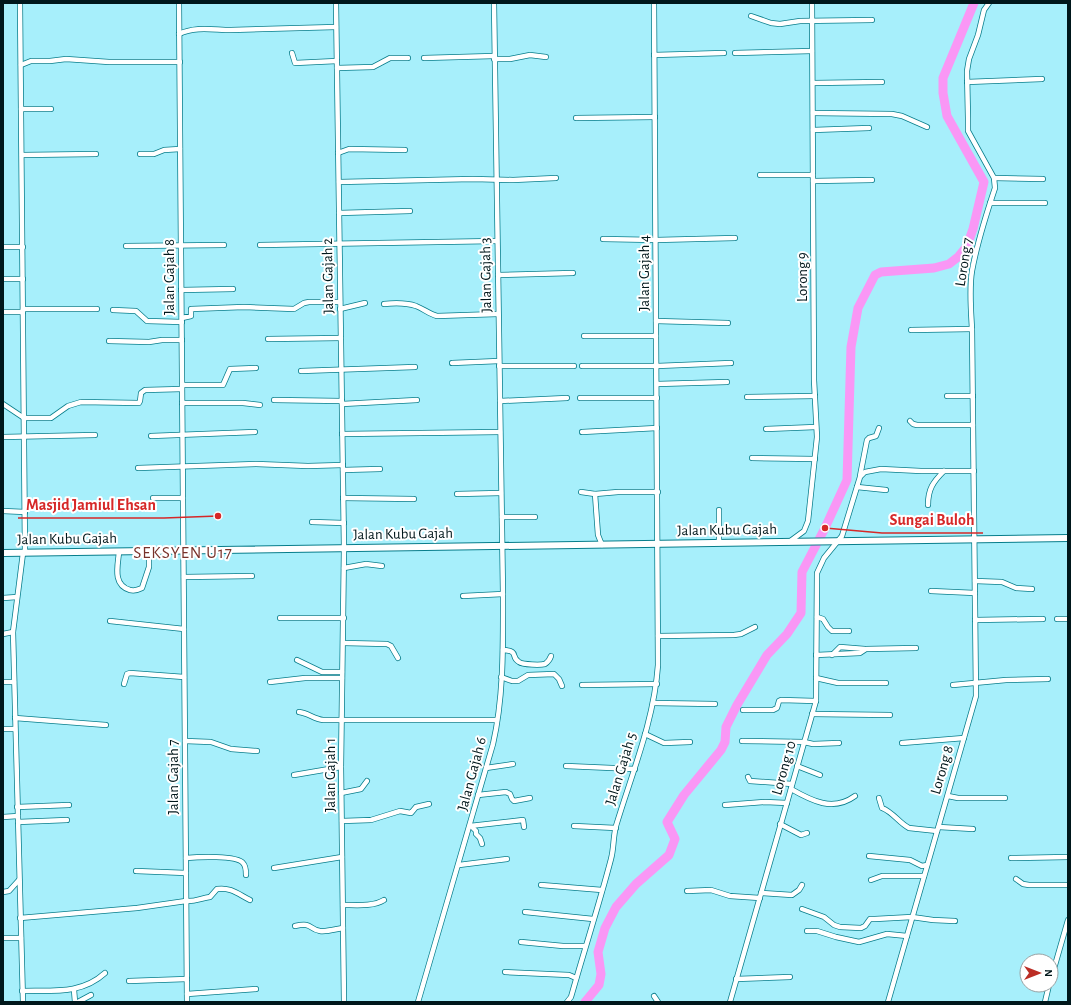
<svg xmlns="http://www.w3.org/2000/svg" width="1071" height="1005" viewBox="0 0 1071 1005" font-family="'Alegreya Sans',sans-serif">
<rect width="100%" height="100%" fill="#a7effb"/>
<g fill="none" stroke-linecap="round" stroke-linejoin="round">
<path stroke="#f997f5" stroke-width="9" d="M585,1002L599,985L601,974L598,952L605,928L616,907L636,884L669,855L675,839L667,822L684,795L721,750L725,742L726,727L737,705L767,655L787,634L801,613L802,572L825,528L847,480L851,347L858,308L875,275L881,272L934,268L949,264L958,257L967,246L973,229L984,182L947,116L943,93V78L974,3"/>
<defs>
<g id="street">
<path d="M20,3L25,553"/>
<path d="M179,3L187,1002"/>
<path d="M336,3L344,548L341,767L344,1002"/>
<path d="M751,16L771,23L780,24L800,21L872,20"/>
<path d="M179,34C196,26 213,30 231,30C266,29 301,28 336,27"/>
<path d="M292,53L295,63L337,61"/>
<path d="M735,53L812,51"/>
<path d="M654,55L724,53"/>
<path d="M424,58L494,56"/>
<path d="M494,59H510L530,55L546,57"/>
<path d="M21,65L31,61H50L66,59L109,62H180"/>
<path d="M337,68L373,67L390,58H408"/>
<path d="M967,82L1042,79"/>
<path d="M813,83L882,82"/>
<path d="M21,109H51"/>
<path d="M813,113L892,114L902,116L927,127"/>
<path d="M576,118L655,117"/>
<path d="M813,130L869,128"/>
<path d="M338,153L349,149L405,150"/>
<path d="M140,154H154L164,150L180,149"/>
<path d="M22,155L96,154"/>
<path d="M760,175H813"/>
<path d="M994,178L1043,179"/>
<path d="M813,181L872,180"/>
<path d="M339,182L473,179L513,180L556,178"/>
<path d="M990,203H1045"/>
<path d="M339,213L410,211"/>
<path d="M603,239L656,240L735,238"/>
<path d="M260,245L497,241"/>
<path d="M126,246L224,245"/>
<path d="M3,247H23"/>
<path d="M498,275L573,273"/>
<path d="M3,279H23"/>
<path d="M181,290L233,289"/>
<path d="M384,304C394,303 407,303 416,306C424,309 429,314 437,316L498,314"/>
<path d="M23,309H97"/>
<path d="M340,309L365,303"/>
<path d="M113,310L136,311L147,321L182,322"/>
<path d="M3,312H23"/>
<path d="M182,318L191,316V309L244,307L294,309L304,303L309,302H340"/>
<path d="M656,321L728,323"/>
<path d="M911,330L972,329"/>
<path d="M584,336H656"/>
<path d="M268,339L341,338"/>
<path d="M109,341L149,342L162,340H182"/>
<path d="M452,363L499,361"/>
<path d="M499,366H574"/>
<path d="M582,366H657L731,363"/>
<path d="M301,371L415,367"/>
<path d="M657,384L727,382"/>
<path d="M182,385H223L230,369L256,368"/>
<path d="M947,396H973"/>
<path d="M747,397L815,396"/>
<path d="M580,398H657"/>
<path d="M274,400L342,401"/>
<path d="M500,401L567,398"/>
<path d="M182,403H243L260,405"/>
<path d="M3,404L24,418H51L68,406L81,402L139,403L140,401L141,393L145,390L182,389"/>
<path d="M342,404L417,400"/>
<path d="M910,421L913,424L917,425H973"/>
<path d="M766,429L816,427"/>
<path d="M582,432L657,428"/>
<path d="M342,434L500,432"/>
<path d="M151,436L255,432"/>
<path d="M3,437L95,435"/>
<path d="M752,458L815,459"/>
<path d="M138,468L256,464L308,466L343,465"/>
<path d="M343,470L380,469"/>
<path d="M860,476L867,440L869,438L876,436L879,428"/>
<path d="M857,487L886,490"/>
<path d="M581,492L595,494L618,492H658"/>
<path d="M457,494L501,493"/>
<path d="M595,494L598,535L602,545"/>
<path d="M153,498H183"/>
<path d="M343,498L414,499"/>
<path d="M928,505C928,489 933,482 944,471"/>
<path d="M719,510V543"/>
<path d="M3,511L25,512"/>
<path d="M502,517H535"/>
<path d="M312,522L344,523"/>
<path d="M789,542L804,531L808,521L817,437L814,380L812,3"/>
<path d="M119,552C118,565 112,585 130,590C134,591 138,590 142,588L149,567V551"/>
<path d="M344,568L366,564L382,566"/>
<path d="M184,577L252,576"/>
<path d="M975,581L1002,582L1016,588L1032,589"/>
<path d="M931,591L975,593"/>
<path d="M463,596L503,594"/>
<path d="M3,598L17,597"/>
<path d="M817,617L823,619L828,627L832,631H849"/>
<path d="M280,618H344"/>
<path d="M1057,619H1068"/>
<path d="M975,620L1043,619"/>
<path d="M110,621L184,629"/>
<path d="M3,634L13,632"/>
<path d="M658,636L734,635L741,634L755,627"/>
<path d="M344,643L387,644L391,646L398,658"/>
<path d="M503,650C520,651 510,657 519,662C523,665 541,665 545,664C548,662 550,659 551,656"/>
<path d="M816,655L860,653L866,649L916,648"/>
<path d="M832,655L840,647L865,649"/>
<path d="M297,660L322,672H342"/>
<path d="M501,677L512,681H518L528,675L554,674L559,679L562,686"/>
<path d="M816,678L838,683H886"/>
<path d="M3,682H14"/>
<path d="M270,682L305,678H342"/>
<path d="M124,684L127,674L130,673L184,677"/>
<path d="M582,685L657,684"/>
<path d="M953,685L1006,680L1048,679"/>
<path d="M653,703L715,704"/>
<path d="M743,710H773L777,708L779,701L781,700L816,701"/>
<path d="M299,712C308,713 314,719 323,720H497"/>
<path d="M812,714L890,715"/>
<path d="M15,718L106,725"/>
<path d="M3,729H15"/>
<path d="M645,734L664,743L690,742"/>
<path d="M185,741L211,742L231,749L257,751"/>
<path d="M742,741L804,742L813,744L839,743"/>
<path d="M902,743L964,738"/>
<path d="M566,766L635,769"/>
<path d="M797,766L820,775"/>
<path d="M486,768L513,764"/>
<path d="M294,775L341,767"/>
<path d="M748,777L750,781L792,784"/>
<path d="M791,789C812,801 833,812 855,796"/>
<path d="M341,793L361,789L367,781"/>
<path d="M478,795L506,792L510,794L512,799L514,801L530,798"/>
<path d="M948,796L958,798H1005"/>
<path d="M879,798L882,808C893,812 899,823 909,828L937,831"/>
<path d="M725,805L765,802L787,803"/>
<path d="M17,807L69,805"/>
<path d="M3,817L18,816"/>
<path d="M342,821L371,820L400,811L411,813L416,807L429,804"/>
<path d="M18,822L67,820"/>
<path d="M780,824L801,835L807,833"/>
<path d="M470,826L523,820L524,827"/>
<path d="M574,826L616,828"/>
<path d="M472,827L476,831V834L480,838L482,844"/>
<path d="M939,827L973,829"/>
<path d="M869,856L910,860L922,866L927,865"/>
<path d="M186,858C197,857 237,855 243,863C246,866 246,872 246,875"/>
<path d="M1011,858L1068,857"/>
<path d="M459,865L507,859"/>
<path d="M274,868L342,857"/>
<path d="M136,871L186,873"/>
<path d="M1016,879L1023,884L1029,885H1068"/>
<path d="M871,880L882,876H924"/>
<path d="M541,885L602,890"/>
<path d="M687,891L711,890L730,896L760,898"/>
<path d="M3,892L9,891L19,880"/>
<path d="M761,893L792,895L799,890L802,885"/>
<path d="M343,905C355,905 373,907 384,900"/>
<path d="M802,909L824,917L834,925L840,927L861,928L865,926L870,919H875L912,917L933,920L955,921"/>
<path d="M525,912L593,919"/>
<path d="M20,918L137,908L186,901C195,902 201,898 210,897L217,889C231,887 238,894 250,900"/>
<path d="M295,926C313,922 308,929 320,931C327,932 336,929 343,928"/>
<path d="M807,931H817L836,937L859,942L887,934L907,936"/>
<path d="M3,938H21"/>
<path d="M521,942L563,946H585"/>
<path d="M505,972L569,975L576,978"/>
<path d="M736,979L790,977"/>
<path d="M1051,979L1068,920"/>
<path d="M129,981L187,979"/>
<path d="M74,990L75,1002"/>
<path d="M22,991C52,990 81,995 105,973"/>
<path d="M187,994L256,989"/>
<path d="M654,996L658,1002"/>
<path d="M23,1002L13,632L23,553"/>
<path d="M78,1002L91,995"/>
<path d="M418,1002L493,744C504,696 503,644 503,594L494,3"/>
<path d="M567,1002L571,997C584,951 599,905 611,859C614,848 613,837 616,826C632,773 654,721 658,665L654,3"/>
<path d="M730,1002L816,701L817,573L824,558L842,536L860,477L865,472L881,469L921,471H974"/>
<path d="M888,1002L976,696L972,329C971,310 969,289 972,271C977,243 986,215 995,188L994,178L968,131V118L967,71L969,59L978,35L984,10L989,3"/>
<path d="M1045,1002L1049,985"/>
</g>
<path id="secondary" d="M3,553L1068,538"/>
</defs>
<use href="#street" stroke="#077d8b" stroke-width="6"/>
<use href="#secondary" stroke="#077d8b" stroke-width="8"/>
<use href="#street" stroke="#fff" stroke-width="4.5"/>
<use href="#secondary" stroke="#fff" stroke-width="6"/>
</g>
<g text-anchor="middle" dominant-baseline="central" stroke-width="4" stroke-linejoin="round" paint-order="stroke">
<g font-size="15" fill="#00171b" stroke="#fff">
<text transform="translate(964 262) rotate(-81)">Lorong 7</text>
<text transform="translate(644 273) rotate(-90)">Jalan Gajah 4</text>
<text transform="translate(486 275) rotate(-91)">Jalan Gajah 3</text>
<text transform="translate(328 276) rotate(-91)">Jalan Gajah 2</text>
<text transform="translate(169 277) rotate(-90)">Jalan Gajah 8</text>
<text transform="translate(802 277) rotate(-90)">Lorong 9</text>
<text transform="translate(727 530) rotate(-1)">Jalan Kubu Gajah</text>
<text transform="translate(403 534) rotate(-1)">Jalan Kubu Gajah</text>
<text transform="translate(67 539) rotate(-1)">Jalan Kubu Gajah</text>
<text transform="translate(784 768) rotate(-74)">Lorong 10</text>
<text transform="translate(621 769) rotate(-73)">Jalan Gajah 5</text>
<text transform="translate(942 770) rotate(-74)">Lorong 8</text>
<text transform="translate(472 774) rotate(-75)">Jalan Gajah 6</text>
<text transform="translate(330 775) rotate(-90)">Jalan Gajah 1</text>
<text transform="translate(173 777) rotate(-90)">Jalan Gajah 7</text>
</g>
<g font-size="17" letter-spacing="1" fill="#78322a" stroke="#fff">
<text x="183" y="552">SEKSYEN U17</text>
</g>
</g>
<path fill="none" stroke="#d62828" stroke-width="1.5" d="M218 516L164 518H18M825 528L882 533H983"/>
<g fill="#d62828" stroke="#fff" stroke-width="1.5">
<circle cx="218" cy="516" r="4"/>
<circle cx="825" cy="528" r="4"/>
</g>
<g font-size="16" text-anchor="middle" font-weight="bold" fill="#d62828" stroke="#fff" stroke-width="4" stroke-linejoin="round" paint-order="stroke">
<text x="91" y="510">Masjid Jamiul Ehsan</text>
<text x="932" y="525">Sungai Buloh</text>
</g>
<rect width="1071" height="1005" fill="none" stroke="#00171b" stroke-width="8"/>
<g transform="translate(1039 973) rotate(90)"><circle r="19" fill="#ffffff" stroke="#99a2a4"/>
<path d="M0-3L7 15L0 10L-7 15Z" fill="#bb2d25"/>
<text y="-6" font-size="11" font-weight="bold" text-anchor="middle" fill="#00171b">N</text>
</g>
</svg>
